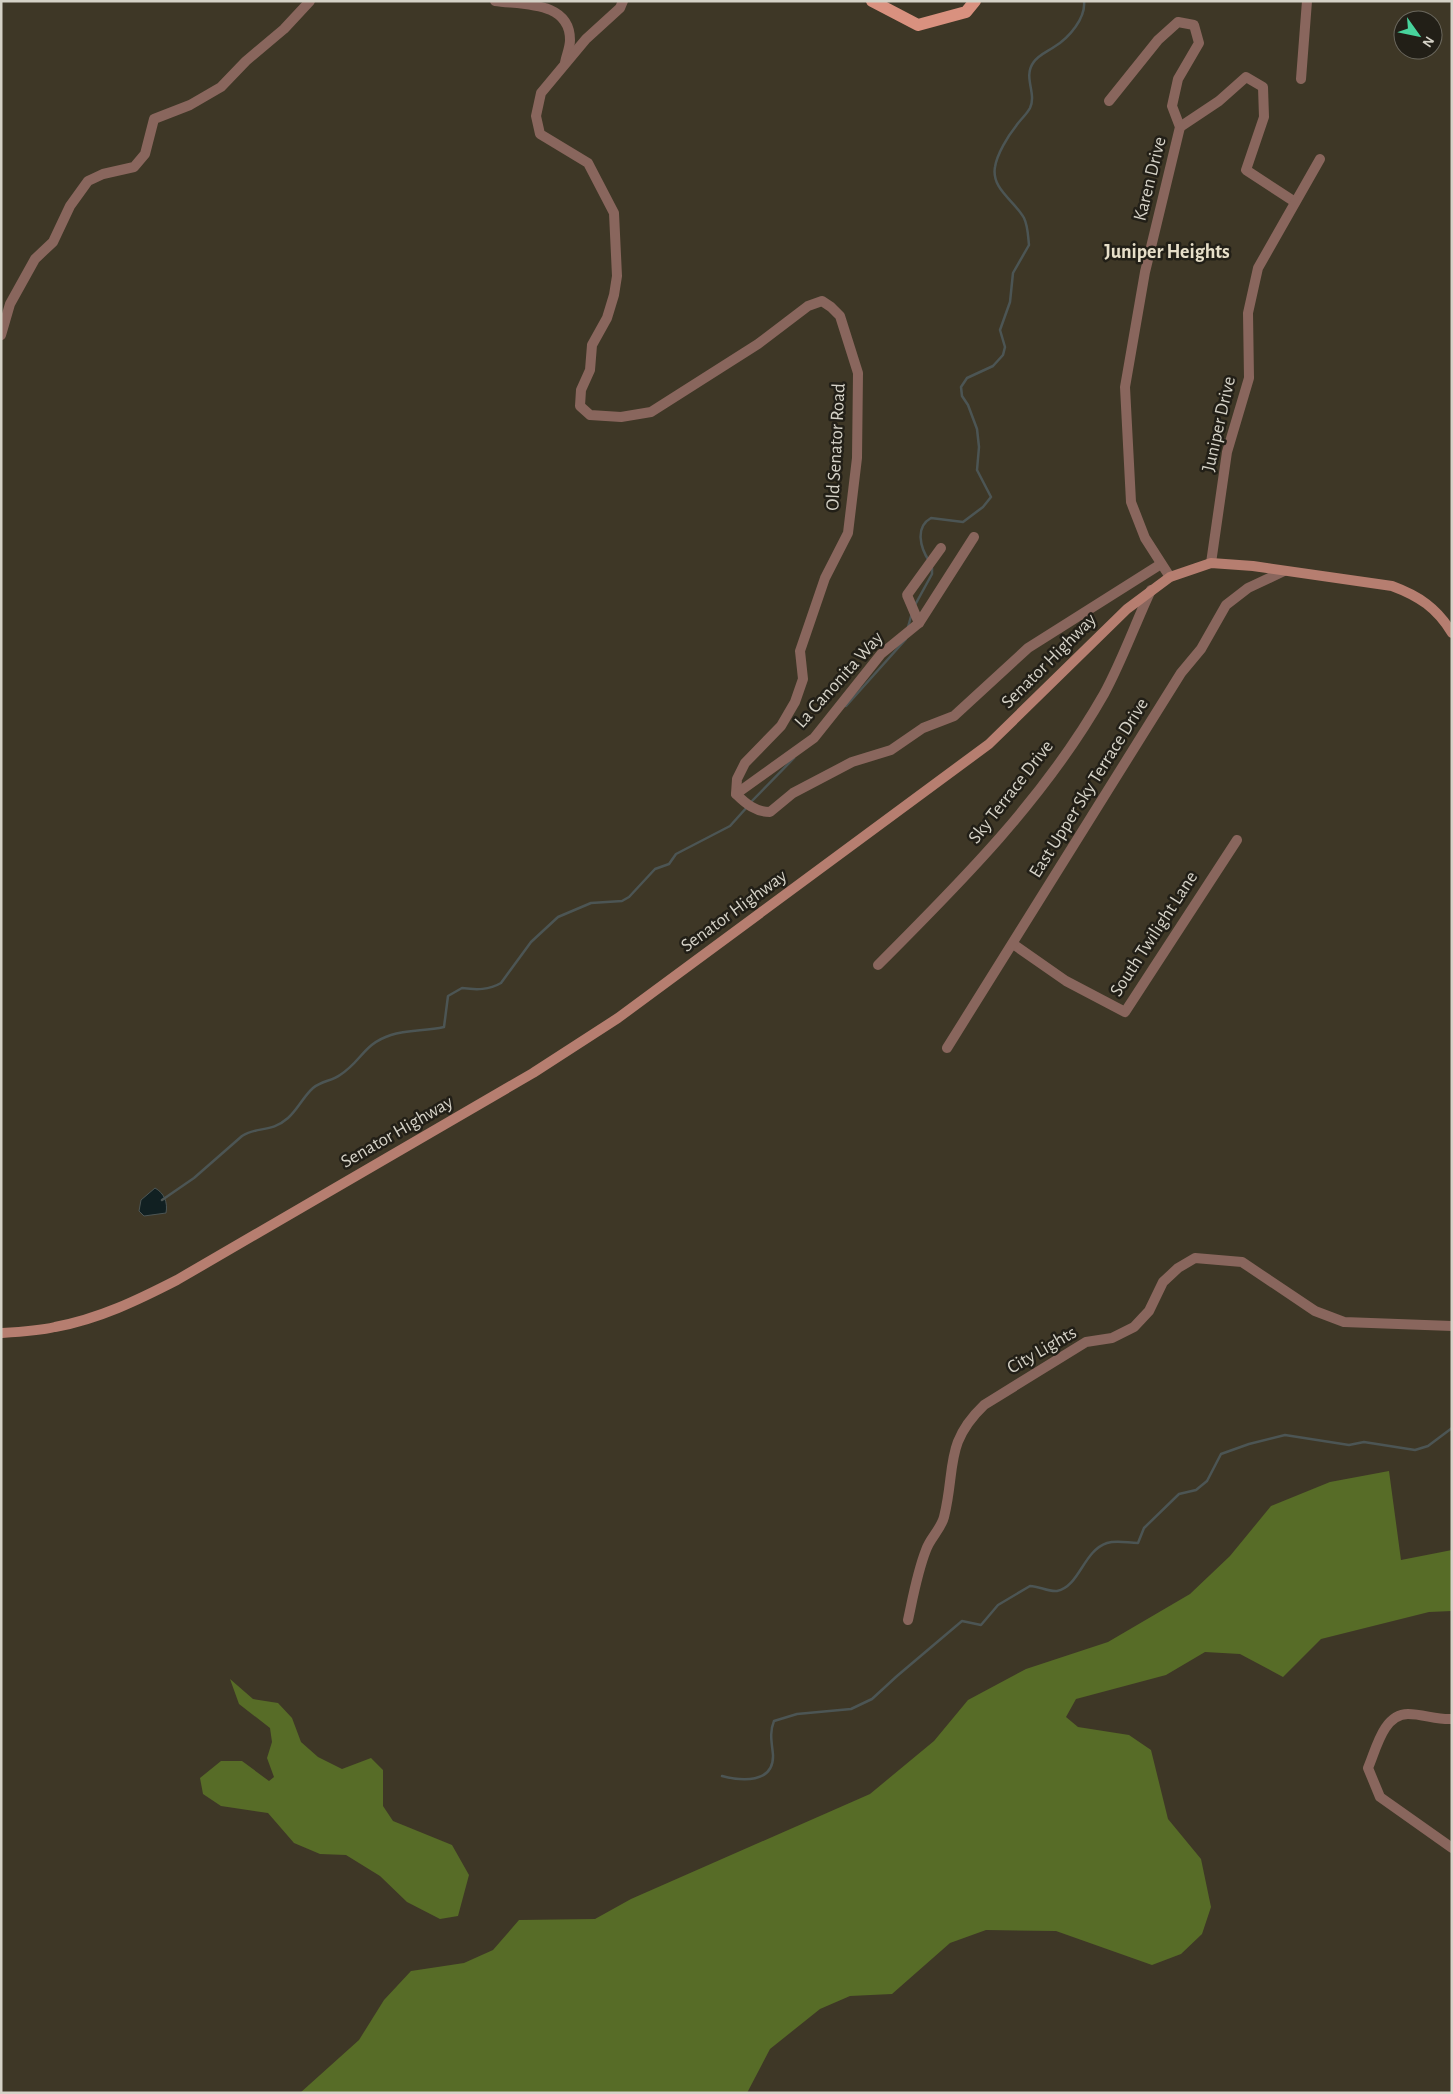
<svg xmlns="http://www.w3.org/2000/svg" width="1453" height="2094" viewBox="0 0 1453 2094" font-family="'Alegreya Sans',sans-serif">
<rect width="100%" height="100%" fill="#3e3726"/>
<g fill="#576c27">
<path d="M1389,1471L1401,1560L1452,1550V1611L1429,1612L1321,1639L1283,1677L1240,1654L1205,1652L1166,1675L1076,1699L1066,1717L1078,1727L1129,1735L1151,1750L1168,1819L1201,1859L1211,1907L1202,1934L1181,1954L1152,1965L1056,1931L986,1930L950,1943L892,1994L850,1996L820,2009L770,2049L747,2093H300L359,2040L384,2000L411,1971L464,1963L493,1950L519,1920L595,1919L631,1899L870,1794L934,1741L968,1700L1026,1669L1108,1642L1190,1594L1230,1556L1271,1506L1330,1482Z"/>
<path d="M230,1679L253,1699L278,1703L292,1718L301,1742L318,1757L342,1769L371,1758L383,1770V1806L393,1821L452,1845L469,1875L458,1916L440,1919L407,1902L380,1876L346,1855L320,1854L294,1843L268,1813L221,1806L203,1794L200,1778L221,1761H242L269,1781L274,1777L267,1758L272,1742L270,1728L239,1704Z"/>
</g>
<path fill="#112022" stroke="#4c5554" d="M155,1188C164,1193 168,1202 166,1213L144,1216L139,1211L141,1200Z"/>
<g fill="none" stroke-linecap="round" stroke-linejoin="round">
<g stroke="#4c5554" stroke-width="2.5">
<path d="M929,561C920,547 915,527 931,518L963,522L983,507L991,497L977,470L979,447L977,429L968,405L962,396L961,387L967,378L993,366L1003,355L1005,347L1000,330L1010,302L1013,273L1029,245C1028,236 1028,226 1024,218C1015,201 991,189 995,167C997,154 1008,136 1016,126C1020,120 1027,114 1030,108C1037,93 1023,78 1033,63C1038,55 1047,52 1054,47C1069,38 1086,18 1084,1"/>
<path d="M915,605L932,574V568"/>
<path d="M908,627L912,613"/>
<path d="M846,706L906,639"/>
<path d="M751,802L794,758"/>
<path d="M162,1200L194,1178L242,1136C258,1126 271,1133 288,1118C298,1109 303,1097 313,1088C321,1081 332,1081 340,1075C362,1061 363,1044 391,1035C408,1030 426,1031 444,1027L448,996L462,988C477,990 489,990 501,983L531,942L558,917L591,903L622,901L629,897L655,869L669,864L676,854L730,826L748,806"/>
<path d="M722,1776C741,1781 774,1784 773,1755C772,1743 769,1733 774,1721L797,1714L851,1709L872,1699L897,1676L962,1621L981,1625L998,1605L1030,1586C1039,1586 1048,1592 1057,1591C1080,1586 1083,1551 1107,1543C1117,1540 1128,1543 1138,1543L1144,1528L1179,1494L1196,1490L1207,1481L1221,1454L1249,1444L1285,1435L1349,1445L1364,1442L1415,1450L1428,1446L1452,1428"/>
</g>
<g stroke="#89665d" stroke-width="10">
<path d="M495,1C523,5 570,1 570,40C570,48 566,56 565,63"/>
<path d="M623,1L620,8L586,39L541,93L536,116L540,134L588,163L614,213L617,276L614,295L607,318L592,345L590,370L581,390L580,406L590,415L621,417L651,412L758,344L808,306L822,301L831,307L840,316L858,373L857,458L848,533L825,578L800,651L803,679L795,702L781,726L745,763L737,779L736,794C746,804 756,812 770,812L793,793L852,762L891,750L923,728L954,716L1028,648L1161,564"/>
<path d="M1301,79L1307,1"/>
<path d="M1109,101L1158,40L1178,22L1194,25L1199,43L1178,79L1172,106L1180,127L1145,272L1125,387L1131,502L1145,538L1170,577"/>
<path d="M1180,127L1219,101L1246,77L1263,87L1264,117L1246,170L1295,202"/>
<path d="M1,335L10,304L35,259L53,242L70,206L88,181L103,174L134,167L145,154L154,119L190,105L221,87L246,61L284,29L310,1"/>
<path d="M1211,563L1227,452L1249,378L1248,313L1258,268L1320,159"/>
<path d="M919,623L907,595L941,548"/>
<path d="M736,794L814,738L881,654L919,623L974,537"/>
<path d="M1013,944L1066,981L1125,1012L1237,840"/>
<path d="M878,965C961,882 1045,798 1104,694C1122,661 1135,624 1151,590"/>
<path d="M947,1048L1181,673L1201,649L1226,605L1248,588L1284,571"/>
<path d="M908,1620C913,1597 917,1573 926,1550C930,1538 941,1529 944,1517C956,1469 944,1443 984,1405L1086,1342L1112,1338L1134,1327L1149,1311L1163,1282L1178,1268L1195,1258L1242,1262L1315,1311L1344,1322L1452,1326"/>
<path d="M1452,1719C1437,1720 1423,1714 1408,1714C1383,1714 1376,1750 1368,1768L1380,1797L1452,1848"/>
</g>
<path stroke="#b67e70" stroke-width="10" d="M1,1333C19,1332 38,1331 55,1327C99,1319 138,1300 177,1280L533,1073L618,1018L989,744L1127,609L1170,577L1211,563L1253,566L1392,586C1419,596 1437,608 1452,633"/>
<path stroke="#d9917f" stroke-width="12" d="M872,1L918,25L966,12L975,1"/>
</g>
<g text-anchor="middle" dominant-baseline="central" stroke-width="5" stroke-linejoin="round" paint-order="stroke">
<g font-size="19" fill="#d5d2c7" stroke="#221f17">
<text transform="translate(1150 179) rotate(-76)">Karen Drive</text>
<text transform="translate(1219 424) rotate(-77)">Juniper Drive</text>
<text transform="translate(836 447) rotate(-87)">Old Senator Road</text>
<text transform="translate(1049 661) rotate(-45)">Senator Highway</text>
<text transform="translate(839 680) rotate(-48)">La Canonita Way</text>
<text transform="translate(1089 788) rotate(-58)">East Upper Sky Terrace Drive</text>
<text transform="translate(1011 792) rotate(-52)">Sky Terrace Drive</text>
<text transform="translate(734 911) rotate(-36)">Senator Highway</text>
<text transform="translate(1154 934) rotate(-57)">South Twilight Lane</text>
<text transform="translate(397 1132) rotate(-30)">Senator Highway</text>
<text transform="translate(1042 1350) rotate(-30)">City Lights</text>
</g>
<g font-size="20" font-weight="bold" fill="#e7dfc9" stroke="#221f17">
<text x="1167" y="252">Juniper Heights</text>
</g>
</g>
<rect width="1453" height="2094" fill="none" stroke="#d5d2c7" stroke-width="5"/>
<g transform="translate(1418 35) rotate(123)"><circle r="24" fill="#221f17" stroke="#6a675d"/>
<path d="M0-4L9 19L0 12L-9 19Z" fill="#48d49d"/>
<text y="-8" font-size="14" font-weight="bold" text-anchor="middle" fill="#d5d2c7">N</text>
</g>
</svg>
